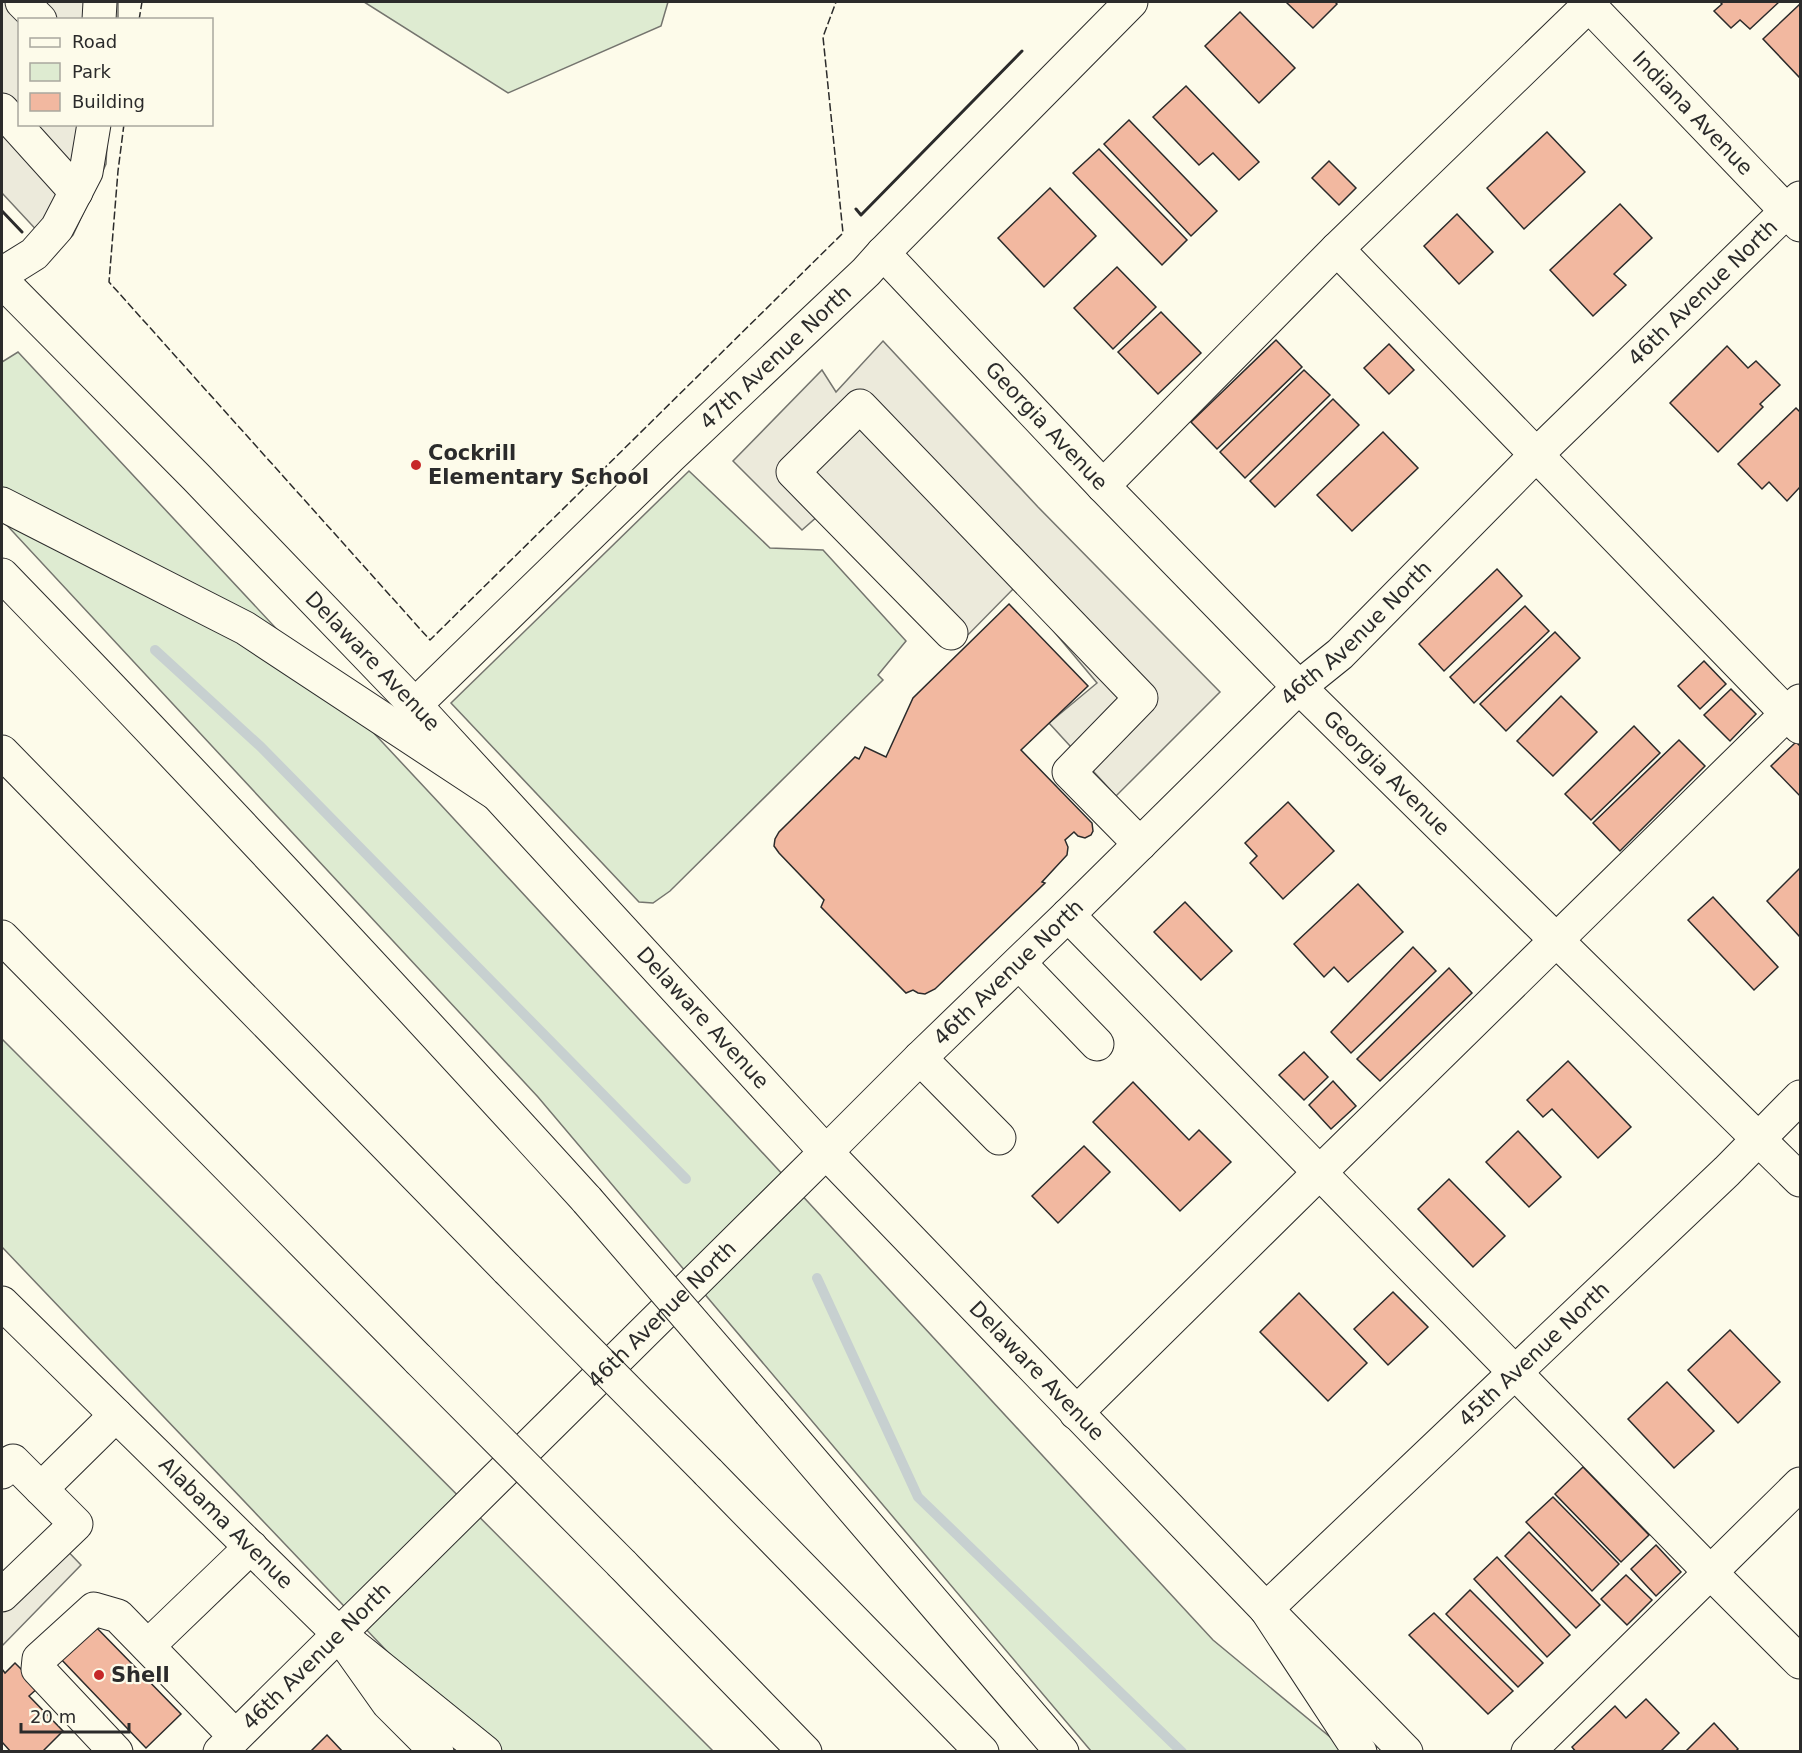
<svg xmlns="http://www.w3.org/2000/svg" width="1802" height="1753" viewBox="0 0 1802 1753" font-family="'DejaVu Sans',sans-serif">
<rect width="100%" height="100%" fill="#fdfbea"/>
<g fill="#deebd1" stroke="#74746e" stroke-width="1.5">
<path d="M364,2H668L661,26L508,93Z"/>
<path d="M18,352L441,805L1213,1640L1347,1751H1091L538,1097L2,520V362Z"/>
<path d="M689,471L770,548L823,550L906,641L878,675L883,680L670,891L653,903L639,902L451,703Z"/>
<path d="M2,1039L713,1751H482L2,1247Z"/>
</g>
<g fill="#eceadb" stroke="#74746e" stroke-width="1.5">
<path d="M2,2H118V19L20,20V124L108,125L106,164L73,235L56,251L2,193Z"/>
<path d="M883,341L1038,507L1220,692L1116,796L1049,723L1097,683L1016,586L959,644L835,501L802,530L733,461L822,370L836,392Z"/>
<path d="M58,1541L81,1565L2,1646V1595Z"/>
</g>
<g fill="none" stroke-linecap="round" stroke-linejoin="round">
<g stroke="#c7d0d0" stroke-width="10">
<path d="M155,650L261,747L686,1179"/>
<path d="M817,1278L918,1497L1182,1752"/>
</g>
</g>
<g fill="#f2b8a0" stroke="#2b2b2b" stroke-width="1.5">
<path d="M1286,2H1335L1337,4L1313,28Z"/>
<path d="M1720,2H1779L1750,29L1740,20L1731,28L1714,11L1722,4Z"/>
<path d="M1800,4V78L1763,39Z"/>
<path d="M1240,12L1295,68L1259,103L1205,46Z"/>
<path d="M1186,86L1259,162L1239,180L1213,153L1199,165L1153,117Z"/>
<path d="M1129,120L1217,211L1191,236L1104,144Z"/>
<path d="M1547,132L1585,172L1524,229L1487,188Z"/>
<path d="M1099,149L1187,240L1162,265L1073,173Z"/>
<path d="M1329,161L1356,188L1339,205L1312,178Z"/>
<path d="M1050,188L1096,236L1044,287L998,238Z"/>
<path d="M1620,204L1652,238L1614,274L1626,285L1593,316L1550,270Z"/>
<path d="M1457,214L1493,252L1459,284L1424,246Z"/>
<path d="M1117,267L1156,307L1113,349L1074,308Z"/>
<path d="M1161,312L1201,353L1158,394L1118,352Z"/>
<path d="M1276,340L1302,367L1217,449L1191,422Z"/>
<path d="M1389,344L1414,370L1389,394L1364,368Z"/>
<path d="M1727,346L1748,368L1756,361L1780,385L1760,404L1763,407L1718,452L1670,403Z"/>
<path d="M1304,370L1330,395L1245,478L1220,452Z"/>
<path d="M1333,399L1359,425L1275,507L1250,481Z"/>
<path d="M1796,408L1800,412V487L1787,501L1769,482L1762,489L1738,464Z"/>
<path d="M1383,432L1418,468L1352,531L1317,495Z"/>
<path d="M1497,569L1522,596L1444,671L1419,644Z"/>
<path d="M1009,604L1088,686L1021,750L1092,823L1093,831L1091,835L1085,838L1078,836L1074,832L1065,840L1068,847L1067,855L1042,882L1045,883L935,989L925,994L918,993L913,990L906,993L821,907L824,900L779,853L774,846L775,839L779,832L855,757L859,759L865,747L886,757L913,698Z"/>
<path d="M1525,606L1549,631L1474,703L1450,677Z"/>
<path d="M1555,632L1580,658L1506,731L1480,704Z"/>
<path d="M1704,661L1726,684L1700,709L1678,686Z"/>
<path d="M1731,689L1756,714L1730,741L1704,715Z"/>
<path d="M1561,696L1597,732L1553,776L1517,741Z"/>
<path d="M1634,726L1660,753L1591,820L1565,794Z"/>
<path d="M1679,740L1705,766L1620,851L1593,823Z"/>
<path d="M1796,742L1800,746V796L1771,766Z"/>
<path d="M1288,802L1334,851L1283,899L1250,863L1257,856L1245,843Z"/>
<path d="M1800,868V937L1767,901Z"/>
<path d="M1358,884L1403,932L1348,982L1334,967L1324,977L1294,944Z"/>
<path d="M1713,897L1778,967L1754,990L1688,920Z"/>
<path d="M1185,902L1232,951L1201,980L1154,932Z"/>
<path d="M1413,947L1436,971L1351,1053L1331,1032Z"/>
<path d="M1449,968L1472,993L1380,1081L1357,1059Z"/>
<path d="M1304,1052L1328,1077L1304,1100L1279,1075Z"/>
<path d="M1568,1061L1631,1127L1598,1158L1552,1109L1543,1117L1527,1100Z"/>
<path d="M1333,1081L1356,1106L1331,1129L1309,1105Z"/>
<path d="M1133,1082L1189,1140L1199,1130L1231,1162L1180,1211L1093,1122Z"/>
<path d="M1518,1131L1561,1177L1529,1207L1486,1162Z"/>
<path d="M1084,1146L1110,1172L1058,1223L1032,1196Z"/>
<path d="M1449,1179L1505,1236L1473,1267L1418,1209Z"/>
<path d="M1393,1292L1428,1327L1388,1365L1354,1329Z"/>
<path d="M1299,1293L1367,1363L1328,1401L1260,1332Z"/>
<path d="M1730,1330L1780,1382L1738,1423L1688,1370Z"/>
<path d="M1667,1382L1714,1431L1674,1468L1628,1419Z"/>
<path d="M1583,1467L1649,1535L1621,1562L1555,1494Z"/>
<path d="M1553,1497L1619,1564L1592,1591L1526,1522Z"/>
<path d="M1529,1532L1600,1605L1576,1628L1505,1556Z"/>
<path d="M1656,1545L1681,1572L1656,1596L1631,1569Z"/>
<path d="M1497,1557L1570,1635L1547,1657L1474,1579Z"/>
<path d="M1626,1575L1652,1600L1627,1625L1601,1599Z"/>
<path d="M1470,1590L1543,1663L1518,1687L1446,1614Z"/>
<path d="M1434,1613L1513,1691L1488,1714L1409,1635Z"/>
<path d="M93,1624L181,1714L146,1748L59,1657Z"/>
<path d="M15,1663L39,1687L29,1696L63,1731L42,1752H11L2,1742V1669L5,1673Z"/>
<path d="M1646,1699L1679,1733L1660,1752H1576L1572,1747L1615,1706L1626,1718Z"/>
<path d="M1714,1723L1738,1749L1735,1752H1685Z"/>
<path d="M327,1735L343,1752H310Z"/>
</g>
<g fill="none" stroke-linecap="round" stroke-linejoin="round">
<defs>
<g id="minor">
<path d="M22,2L40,20"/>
<path id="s1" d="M1586,2L1800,225"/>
<path d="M99,20L100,2"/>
<path d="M2,110L76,192"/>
<path d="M1337,249L1800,727"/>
<path id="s2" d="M883,253L1103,486L1299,687L1800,1180"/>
<path d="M2,274L34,254L57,228L86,172L94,124"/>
<path d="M1103,486L1337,249L1589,5"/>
<path d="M951,633L793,472L860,406L1141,698L1069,772L1140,844"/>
<path id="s3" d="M415,705L670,457L866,272L883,253L1131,2"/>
<path d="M1068,915L1711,1573L1800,1662"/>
<path d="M1019,963L1097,1044"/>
<path d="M920,1058L999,1138"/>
<path id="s4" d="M826,1152L920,1058L1068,915L1299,687L1340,654L1536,455L1800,198"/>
<path d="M1076,1413L1320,1172L1800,701"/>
<path d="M2,1472L13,1461L76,1524L2,1595"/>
<path d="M41,1489L116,1415"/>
<path d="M148,1646L251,1547"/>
<path d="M349,1648L388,1703L437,1752"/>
<path d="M116,1752L38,1669L39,1659L94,1609L118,1616L235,1736"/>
<path id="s5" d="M1406,1752L1266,1609L1727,1171L1800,1097"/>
<path d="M1528,1752L1800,1484"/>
</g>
<g id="major">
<path id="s6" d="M2,281L196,477L415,705L826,1152L1266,1609"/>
<path id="s7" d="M2,1303L339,1634"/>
<path id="s8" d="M220,1752L826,1152"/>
</g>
<g id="highway">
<path d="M2,504L245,628L495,793"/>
<path d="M2,575C201,780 395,989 587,1200"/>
<path d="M2,752L508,1270"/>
<path d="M2,937L419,1360"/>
<path d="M770,1412L1062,1752"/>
<path d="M708,1472L982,1752"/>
<path d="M622,1564L805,1752"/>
<path d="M1266,1609L1360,1752"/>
<path d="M339,1634L485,1752"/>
</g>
</defs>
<use href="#minor" stroke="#2b2b2b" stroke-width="35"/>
<use href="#major" stroke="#2b2b2b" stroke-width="35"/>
<use href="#highway" stroke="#2b2b2b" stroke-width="35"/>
<use href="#minor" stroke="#fdfbea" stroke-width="33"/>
<use href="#major" stroke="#fdfbea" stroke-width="33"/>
<use href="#highway" stroke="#fdfbea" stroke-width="33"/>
<defs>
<g id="highway-bridge">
<path d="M587,1200L770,1412"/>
<path d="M508,1270L708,1472"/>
<path d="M419,1360L622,1564"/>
</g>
</defs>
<use href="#highway-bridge" stroke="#2b2b2b" stroke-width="35" stroke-linecap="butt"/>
<use href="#highway-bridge" stroke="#fdfbea" stroke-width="33"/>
<g stroke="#2b2b2b" stroke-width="1.5" stroke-dasharray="8 3" stroke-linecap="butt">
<path d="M139,20L142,2"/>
<path d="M124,124L118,171L109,282L430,640L843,233L823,37L836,2"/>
</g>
<g stroke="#2b2b2b" stroke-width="3">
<path d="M856,209L861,215L1022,51"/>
<path d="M2,211L22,232"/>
</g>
</g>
<g fill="#c62828" stroke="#fdfbea" stroke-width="2">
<circle cx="416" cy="465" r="6"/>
<circle cx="99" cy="1675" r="6"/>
</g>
<g text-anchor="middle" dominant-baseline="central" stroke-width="4.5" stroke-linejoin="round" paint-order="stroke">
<g font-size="21" fill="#2b2b2b" stroke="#fdfbea">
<text stroke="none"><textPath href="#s1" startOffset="154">Indiana Avenue</textPath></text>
<text stroke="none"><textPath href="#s4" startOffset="1228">46th Avenue North</textPath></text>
<text stroke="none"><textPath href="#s3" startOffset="501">47th Avenue North</textPath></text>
<text stroke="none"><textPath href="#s2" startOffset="238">Georgia Avenue</textPath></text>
<text stroke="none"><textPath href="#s4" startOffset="742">46th Avenue North</textPath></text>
<text stroke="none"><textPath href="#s6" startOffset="531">Delaware Avenue</textPath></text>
<text stroke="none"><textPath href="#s2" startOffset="724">Georgia Avenue</textPath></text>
<text stroke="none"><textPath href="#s4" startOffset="256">46th Avenue North</textPath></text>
<text stroke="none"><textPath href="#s6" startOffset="1017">Delaware Avenue</textPath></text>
<text stroke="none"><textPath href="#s8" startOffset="622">46th Avenue North</textPath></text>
<text stroke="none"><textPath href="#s5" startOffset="570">45th Avenue North</textPath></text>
<text stroke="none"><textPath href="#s6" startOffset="1503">Delaware Avenue</textPath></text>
<text stroke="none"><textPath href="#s7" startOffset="314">Alabama Avenue</textPath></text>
<text stroke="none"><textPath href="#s8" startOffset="136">46th Avenue North</textPath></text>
</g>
<g font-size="21" font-weight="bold" fill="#2b2b2b" stroke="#fdfbea" text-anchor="start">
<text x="428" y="453">Cockrill<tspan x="428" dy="24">Elementary School</tspan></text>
<text x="111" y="1675">Shell</text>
</g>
</g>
<rect width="1802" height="1753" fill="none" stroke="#2b2b2b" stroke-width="6"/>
<rect x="18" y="18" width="195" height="108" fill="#fdfbea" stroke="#a9a89e" stroke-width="1.5"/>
<rect x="30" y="38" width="30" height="9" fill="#fdfbea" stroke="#a9a89e" stroke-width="1.5"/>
<text x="72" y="48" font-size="18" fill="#2b2b2b">Road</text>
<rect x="30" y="63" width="30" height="18" fill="#deebd1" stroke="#a9a89e" stroke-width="1.5"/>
<text x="72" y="78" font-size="18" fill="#2b2b2b">Park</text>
<rect x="30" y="93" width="30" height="18" fill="#f2b8a0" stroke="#a9a89e" stroke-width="1.5"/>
<text x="72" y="108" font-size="18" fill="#2b2b2b">Building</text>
<path d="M21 1723v9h108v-9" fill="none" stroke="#2b2b2b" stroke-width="3"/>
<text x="30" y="1723" font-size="18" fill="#2b2b2b" stroke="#fdfbea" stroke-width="4.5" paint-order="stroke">20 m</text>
</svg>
